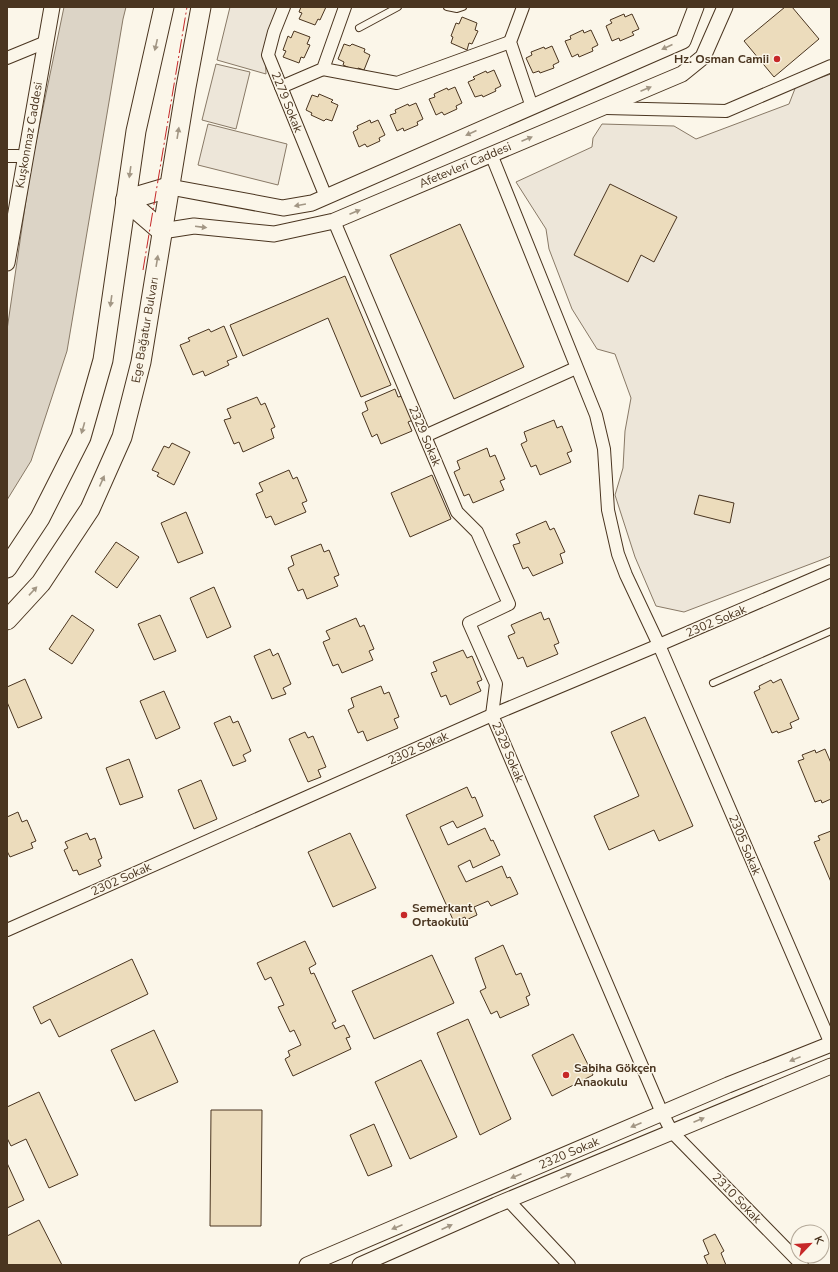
<svg xmlns="http://www.w3.org/2000/svg" width="838" height="1272" viewBox="0 0 838 1272" font-family="'Nunito Sans',sans-serif">
<rect width="100%" height="100%" fill="#fbf6e9"/>
<g fill="#ede6d9" stroke="#887966">
<path d="M230,7H281L265,49L266,74L217,60Z"/>
<path d="M216,64L250,72L236,129L202,120Z"/>
<path d="M831,74V555L829,557L684,612L656,606L635,557L615,495L623,468L625,431L631,398L615,354L597,349L572,309L549,249L546,229L516,182L592,147L593,138L602,124L674,126L696,139L789,104L796,86Z"/>
<path d="M208,124L287,144L278,185L198,165Z"/>
</g>
<path fill="#dcd4c6" stroke="#887966" d="M64,7H126L123,19L67,351L31,461L7,500V330L31,166Z"/>
<g fill="#ecdcbc" stroke="#4a3520">
<path d="M301,7H326L320,20L318,19L315,25L299,19L302,13L299,12Z"/>
<path d="M785,7H792L819,39L774,77L744,41Z"/>
<path d="M624,14L625,17L632,14L639,29L632,32L634,35L620,41L619,38L612,41L606,26L612,23L610,20Z"/>
<path d="M462,17L477,23L475,30L478,31L472,44L469,43L467,50L451,43L453,37L451,36L456,23L459,24Z"/>
<path d="M583,30L584,33L591,30L598,45L592,48L593,51L579,57L578,54L572,57L565,41L571,39L570,36Z"/>
<path d="M294,31L310,37L307,44L310,45L304,58L301,57L299,63L283,57L286,51L283,50L288,36L291,38Z"/>
<path d="M344,44L350,46L352,44L365,49L364,52L370,55L364,70L358,68L357,71L343,65L344,62L338,59Z"/>
<path d="M552,46L559,62L553,65L554,68L540,73L539,71L533,73L526,58L532,55L531,52L544,47L545,49Z"/>
<path d="M494,70L501,86L495,89L496,91L483,97L482,95L475,97L468,82L475,79L473,77L486,71L487,73Z"/>
<path d="M455,87L462,103L456,106L457,109L444,115L442,112L436,115L429,99L435,97L434,94L447,88L448,90Z"/>
<path d="M319,94L333,100L331,102L338,105L332,121L326,119L324,121L311,115L312,113L306,110L312,95L318,97Z"/>
<path d="M416,103L423,119L417,122L418,125L404,131L403,128L397,131L390,115L396,113L395,110L408,104L409,106Z"/>
<path d="M370,120L371,123L378,120L385,135L379,138L380,141L367,147L365,144L359,147L353,132L358,129L357,126Z"/>
<path d="M610,184L677,217L654,262L641,255L628,282L574,255Z"/>
<path d="M460,224L524,367L454,399L390,255Z"/>
<path d="M345,276L391,385L361,397L328,318L243,356L230,325Z"/>
<path d="M224,326L237,357L227,361L229,365L205,376L203,371L193,375L180,345L190,341L188,338L209,329L211,332Z"/>
<path d="M395,389L398,397L403,396L413,420L408,422L412,431L381,444L377,434L372,437L362,413L368,410L365,402Z"/>
<path d="M257,397L261,405L265,403L275,427L271,429L274,438L243,452L239,442L234,444L224,420L231,418L227,409Z"/>
<path d="M554,420L557,428L562,426L572,451L567,453L571,462L540,475L536,465L531,467L521,444L527,441L524,432Z"/>
<path d="M172,443L190,452L174,485L157,476L159,473L152,470L164,446L169,448Z"/>
<path d="M487,448L490,457L495,455L505,479L500,481L504,490L473,503L469,494L464,496L454,472L460,469L457,461Z"/>
<path d="M289,470L293,479L297,477L307,501L302,503L306,512L275,525L271,516L266,518L256,494L263,491L259,483Z"/>
<path d="M432,475L451,519L410,537L391,493Z"/>
<path d="M699,495L734,503L730,523L694,514Z"/>
<path d="M186,512L203,553L178,563L161,523Z"/>
<path d="M546,521L550,530L554,528L565,552L560,554L563,563L533,576L528,567L523,569L513,545L520,543L516,534Z"/>
<path d="M116,542L139,557L117,588L95,572Z"/>
<path d="M321,544L324,552L329,550L339,575L334,577L338,586L307,599L303,589L298,591L288,568L294,565L291,556Z"/>
<path d="M214,587L231,627L207,638L190,598Z"/>
<path d="M541,612L544,620L549,618L559,643L554,645L558,654L527,667L523,657L518,659L508,636L515,633L511,625Z"/>
<path d="M72,615L94,630L72,664L49,649Z"/>
<path d="M160,615L176,651L154,660L138,624Z"/>
<path d="M356,618L360,627L364,625L374,649L369,651L373,660L342,673L338,664L333,666L323,642L330,639L326,631Z"/>
<path d="M270,649L273,656L278,653L291,684L283,688L286,694L272,699L254,656Z"/>
<path d="M463,650L467,658L472,656L482,680L477,682L481,691L450,705L446,695L441,697L431,673L437,671L433,662Z"/>
<path d="M25,679L42,718L18,728L7,702V687Z"/>
<path d="M781,679L799,719L790,723L792,728L778,733L777,731L772,733L754,692L760,689L759,686L771,680L773,683Z"/>
<path d="M381,686L384,694L389,692L399,717L394,719L398,728L367,741L363,731L358,733L348,710L354,707L351,698Z"/>
<path d="M164,691L180,728L156,739L140,701Z"/>
<path d="M230,716L233,723L238,721L251,751L243,755L246,761L233,766L214,723Z"/>
<path d="M645,717L693,826L659,841L654,830L609,850L594,816L639,796L611,732Z"/>
<path d="M305,732L308,738L313,736L326,767L318,770L321,777L308,782L289,739Z"/>
<path d="M825,749L831,763V799L822,803L821,800L815,802L798,761L804,759L802,755L815,750L816,753Z"/>
<path d="M129,759L143,797L120,805L106,768Z"/>
<path d="M201,780L217,819L194,829L178,790Z"/>
<path d="M467,787L472,798L475,797L483,816L457,828L453,821L440,827L448,845L485,828L491,841L493,840L500,855L473,868L470,860L458,866L466,882L502,866L507,878L510,877L518,894L491,906L488,901L474,907L477,915L466,920L465,917L454,922L406,815Z"/>
<path d="M18,812L22,822L27,820L36,841L31,843L33,848L10,857L7,851V817Z"/>
<path d="M831,831V882L814,842L820,840L818,836Z"/>
<path d="M87,833L90,840L95,838L102,858L98,860L101,866L79,875L77,870L73,871L64,850L68,848L65,842Z"/>
<path d="M350,833L376,888L333,907L308,852Z"/>
<path d="M305,941L316,964L309,968L311,974L314,973L336,1021L332,1023L335,1029L344,1025L350,1037L346,1038L351,1049L293,1076L285,1059L290,1056L288,1051L301,1045L294,1030L290,1032L278,1007L284,1005L271,977L265,980L257,963Z"/>
<path d="M503,945L516,975L521,973L530,995L526,997L529,1005L500,1018L497,1011L491,1014L480,991L486,988L475,958Z"/>
<path d="M432,955L454,1003L374,1039L352,991Z"/>
<path d="M132,959L148,994L59,1037L50,1019L41,1024L33,1007Z"/>
<path d="M468,1019L511,1119L480,1135L437,1033Z"/>
<path d="M154,1030L178,1082L135,1101L111,1050Z"/>
<path d="M573,1034L593,1075L552,1096L532,1055Z"/>
<path d="M421,1060L457,1137L410,1159L375,1082Z"/>
<path d="M39,1092L78,1175L49,1188L26,1139L11,1146L7,1138V1107Z"/>
<path d="M211,1110H262L261,1226H210Z"/>
<path d="M374,1124L392,1166L368,1176L350,1135Z"/>
<path d="M7,1163L24,1200L7,1208Z"/>
<path d="M39,1220L62,1265H7V1236Z"/>
<path d="M715,1234L724,1251L721,1253L726,1265H708L704,1256L709,1254L703,1240Z"/>
</g>
<g fill="none" stroke-linecap="round" stroke-linejoin="round">
<defs>
<g id="service">
<path d="M447,7L457,9L463,7"/>
<path d="M359,28L398,7"/>
<path d="M713,683L831,631"/>
</g>
<g id="minor">
<path d="M284,7L274,32L268,55L326,197"/>
<path d="M523,7L510,42L532,107"/>
<path d="M7,58L46,42"/>
<path d="M323,69L397,83L510,42"/>
<path d="M281,87L323,69L345,7"/>
<path d="M606,108L726,111L831,66"/>
<path d="M491,154L596,415L604,449L608,510L618,554L626,575L659,645L831,1044"/>
<path d="M7,156H18L25,158"/>
<path d="M334,221L457,512L477,532L509,604L469,623L496,684L492,715L662,1113L672,1132L802,1265"/>
<path d="M425,436L576,368"/>
<path d="M7,930L492,715L659,645L831,571"/>
<path d="M508,1200L569,1265"/>
</g>
<g id="tertiary">
<path d="M170,187L283,208L312,203L683,41L696,7"/>
<path d="M162,231L194,226L274,234L334,221L682,74L703,57L725,7"/>
<path d="M7,263L52,7"/>
<path d="M307,1265L728,1085L831,1044"/>
<path d="M360,1265L496,1205L831,1066"/>
</g>
<g id="primary">
<path d="M7,568L40,518L81,437L103,360L136,131L164,7"/>
<path d="M7,620L41,583L90,509L122,437L141,362L186,87L201,7"/>
</g>
<path id="trunk" d="M162,231L126,200L170,187"/>
</defs>
<use href="#service" stroke="#4a3520" stroke-width="8"/>
<use href="#minor" stroke="#4a3520" stroke-width="14"/>
<use href="#tertiary" stroke="#4a3520" stroke-width="17"/>
<use href="#primary" stroke="#4a3520" stroke-width="21"/>
<use href="#trunk" stroke="#4a3520" stroke-width="22"/>
<use href="#service" stroke="#fbf6e9" stroke-width="6"/>
<use href="#minor" stroke="#fbf6e9" stroke-width="12"/>
<use href="#tertiary" stroke="#fbf6e9" stroke-width="15"/>
<use href="#primary" stroke="#fbf6e9" stroke-width="19"/>
<use href="#trunk" stroke="#fbf6e9" stroke-width="20"/>
<path stroke="#c62828" stroke-width="1" stroke-dasharray="14 3 2 3" stroke-linecap="butt" d="M143,270L187,7"/>
</g>
<defs><path id="oneway-solid" d="M-6-.8H1V-3.2L6.5 0L1 3.2V.8H-6Z"/></defs>
<g fill="#a29684">
<use href="#oneway-solid" transform="translate(156 45) rotate(103)"/>
<use href="#oneway-solid" transform="translate(667 47) rotate(156)"/>
<use href="#oneway-solid" transform="translate(646 89) rotate(-23)"/>
<use href="#oneway-solid" transform="translate(178 133) rotate(-81)"/>
<use href="#oneway-solid" transform="translate(471 133) rotate(156)"/>
<use href="#oneway-solid" transform="translate(527 139) rotate(-23)"/>
<use href="#oneway-solid" transform="translate(130 172) rotate(98)"/>
<use href="#oneway-solid" transform="translate(300 205) rotate(170)"/>
<use href="#oneway-solid" transform="translate(355 212) rotate(-23)"/>
<use href="#oneway-solid" transform="translate(201 227) rotate(7)"/>
<use href="#oneway-solid" transform="translate(157 261) rotate(-81)"/>
<use href="#oneway-solid" transform="translate(111 301) rotate(98)"/>
<use href="#oneway-solid" transform="translate(83 428) rotate(106)"/>
<use href="#oneway-solid" transform="translate(102 481) rotate(-66)"/>
<use href="#oneway-solid" transform="translate(33 591) rotate(-47)"/>
<use href="#oneway-solid" transform="translate(795 1059) rotate(158)"/>
<use href="#oneway-solid" transform="translate(699 1120) rotate(-23)"/>
<use href="#oneway-solid" transform="translate(636 1125) rotate(157)"/>
<use href="#oneway-solid" transform="translate(516 1176) rotate(157)"/>
<use href="#oneway-solid" transform="translate(566 1176) rotate(-23)"/>
<use href="#oneway-solid" transform="translate(397 1227) rotate(157)"/>
<use href="#oneway-solid" transform="translate(447 1227) rotate(-24)"/>
</g>
<g fill="#c62828" stroke="#fbf6e9" stroke-width="1.5">
<circle cx="777" cy="59" r="4"/>
<circle cx="404" cy="915" r="4"/>
<circle cx="566" cy="1075" r="4"/>
</g>
<g text-anchor="middle" dominant-baseline="central" stroke-width="3" stroke-linejoin="round" paint-order="stroke">
<g font-size="12" font-weight="bold" fill="#4a3520" stroke="#fbf6e9" text-anchor="start">
<text x="769" y="59" text-anchor="end">Hz. Osman Camii</text>
<text x="412" y="908">Semerkant<tspan x="412" dy="14">Ortaokulu</tspan></text>
<text x="574" y="1068">Sabiha Gökçen<tspan x="574" dy="14">Anaokulu</tspan></text>
</g>
<g font-size="12" fill="#4a3520" stroke="#fbf6e9">
<text transform="translate(287 102) rotate(68)">2279 Sokak</text>
<text transform="translate(29 135) rotate(-80)">Kuşkonmaz Caddesi</text>
<text transform="translate(465 165) rotate(-23)">Afetevleri Caddesi</text>
<text transform="translate(145 330) rotate(-80)">Ege Bağatur Bulvarı</text>
<text transform="translate(425 436) rotate(67)">2329 Sokak</text>
<text transform="translate(716 621) rotate(-23)">2302 Sokak</text>
<text transform="translate(418 748) rotate(-24)">2302 Sokak</text>
<text transform="translate(508 752) rotate(67)">2329 Sokak</text>
<text transform="translate(745 845) rotate(67)">2305 Sokak</text>
<text transform="translate(121 879) rotate(-24)">2302 Sokak</text>
<text transform="translate(569 1153) rotate(-23)">2320 Sokak</text>
<text transform="translate(737 1198) rotate(46)">2310 Sokak</text>
</g>
</g>
<rect width="838" height="1272" fill="none" stroke="#4a3520" stroke-width="16"/>
<g transform="translate(810 1244) rotate(65)"><circle r="19" fill="#fbf6e9" stroke="#b4a999"/>
<path d="M0-3L7 15L0 10L-7 15Z" fill="#c62828"/>
<text y="-6" font-size="11" font-weight="bold" text-anchor="middle" fill="#4a3520">K</text>
</g>
</svg>
